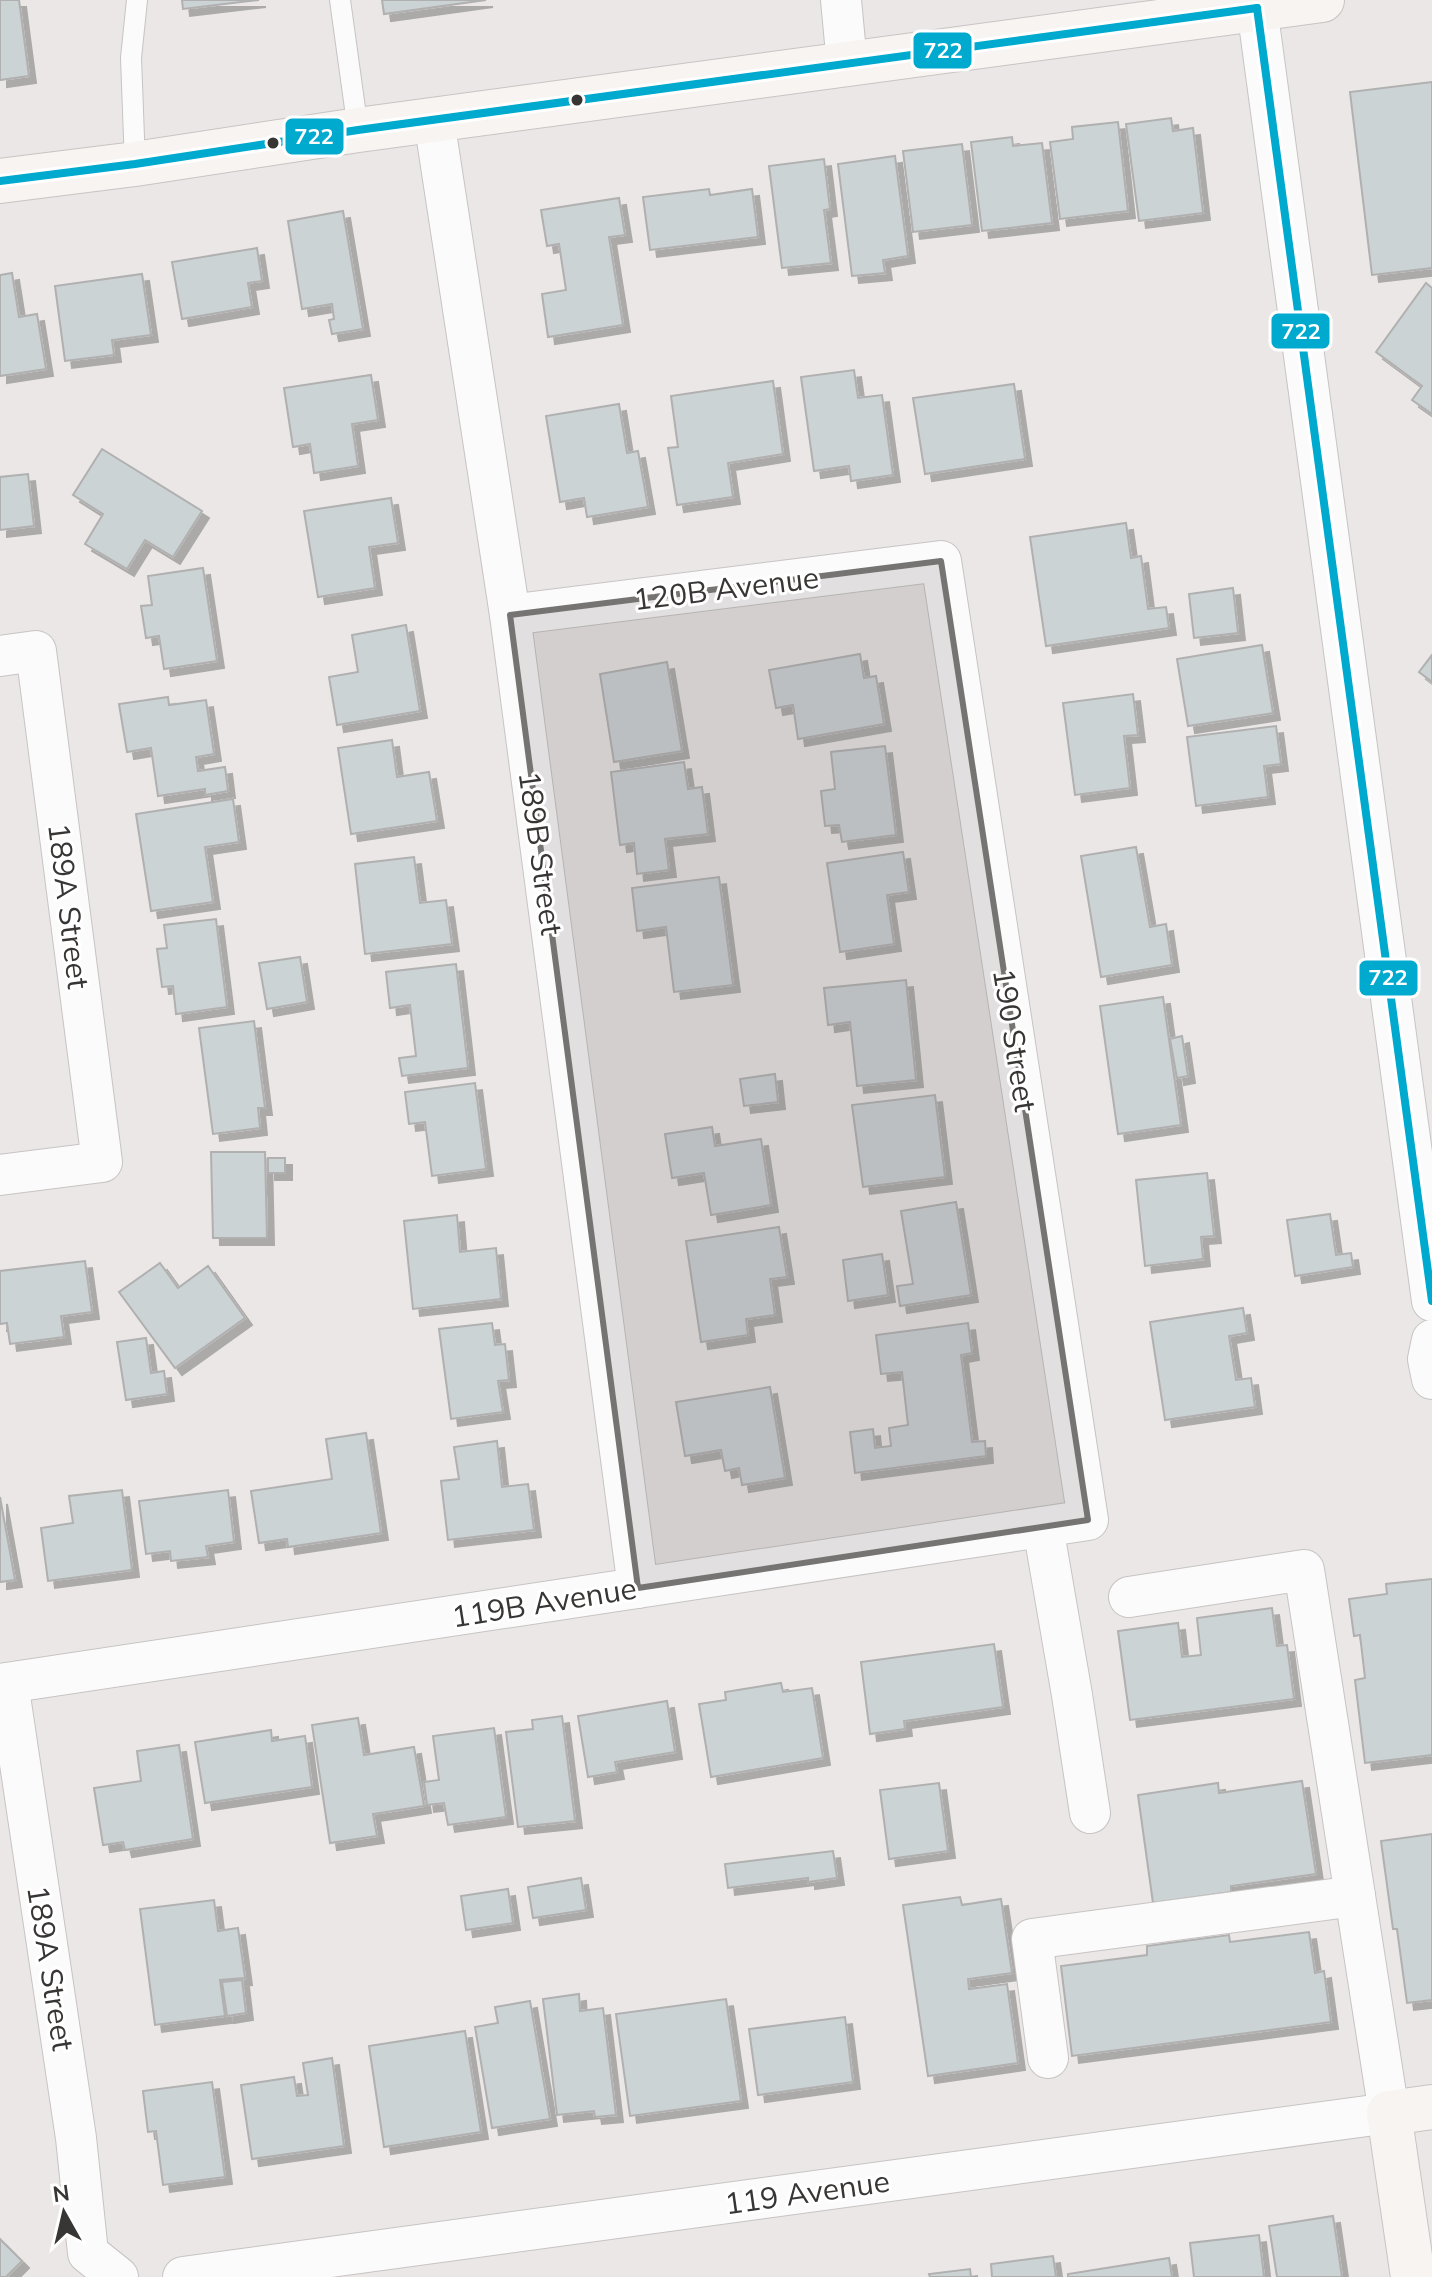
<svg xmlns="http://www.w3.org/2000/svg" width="1432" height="2277" viewBox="0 0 1432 2277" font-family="Mulish,sans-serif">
<defs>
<filter id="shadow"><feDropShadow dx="7" dy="7" stdDeviation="0" flood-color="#0004"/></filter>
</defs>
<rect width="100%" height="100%" fill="#eae7e6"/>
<g fill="#ccd3d5" stroke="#b1b0b0" stroke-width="2" filter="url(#shadow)">
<path d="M0,0H19L29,76L0,80Z"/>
<path d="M182,0H259L183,9Z"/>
<path d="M382,0H486L384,14Z"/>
<path d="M1432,82V268L1372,275L1350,92Z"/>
<path d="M1171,118L1173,131L1193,128L1203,213L1139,221L1126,124Z"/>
<path d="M1118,122L1128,211L1060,219L1050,142L1073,139L1072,127Z"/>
<path d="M1012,137L1013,146L1042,143L1052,223L982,231L971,142Z"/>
<path d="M962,144L972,225L913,232L903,151Z"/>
<path d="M895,156L908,256L883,260L885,273L852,276L838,164Z"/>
<path d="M824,159L830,209L824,210L831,263L782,268L769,166Z"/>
<path d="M709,189L710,195L752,189L758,237L650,250L643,197Z"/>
<path d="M619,198L625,235L609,237L623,325L548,337L542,294L566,290L559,244L547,246L541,210Z"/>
<path d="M343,211L363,329L332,334L329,320L334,319L332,304L302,309L288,221Z"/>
<path d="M257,248L262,281L248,283L252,307L182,319L172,262Z"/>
<path d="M12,273L19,317L37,314L46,369L0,376V275Z"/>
<path d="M142,274L151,335L112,340L114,355L65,361L55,286Z"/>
<path d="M1426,283L1432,288V414L1412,400L1422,386L1376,352Z"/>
<path d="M854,370L858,398L882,395L893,475L851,481L849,466L814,471L801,377Z"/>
<path d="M371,375L378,420L352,424L358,466L314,473L310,444L293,447L284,388Z"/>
<path d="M773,381L783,454L728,463L733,497L677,505L668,448L678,447L671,396Z"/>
<path d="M1014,384L1025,459L925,474L913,398Z"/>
<path d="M619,404L627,453L638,451L648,507L587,517L584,498L560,502L546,416Z"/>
<path d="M102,449L202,511L173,557L145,540L127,569L85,544L103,514L73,495Z"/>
<path d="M28,474L34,526L0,530V477Z"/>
<path d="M391,498L398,543L369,547L375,588L318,597L304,511Z"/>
<path d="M1126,523L1131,558L1141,556L1148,609L1166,607L1169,628L1046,646L1030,537Z"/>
<path d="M203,568L217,661L164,669L159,636L146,638L141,606L152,605L148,576Z"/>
<path d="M1233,588L1238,633L1194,638L1189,594Z"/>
<path d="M406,625L420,711L337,725L329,677L358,672L352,635Z"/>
<path d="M1262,645L1273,713L1188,726L1177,659Z"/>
<path d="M860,654L864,678L876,676L884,724L798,739L793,705L776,708L769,670Z"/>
<path d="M1432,655V682L1419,672Z"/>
<path d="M667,662L682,751L614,762L600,674Z"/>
<path d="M1133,694L1138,735L1124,736L1130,788L1075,795L1063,703Z"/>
<path d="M168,697L169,705L206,700L214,754L196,757L198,771L225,767L228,791L205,795V789L158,796L151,748L127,752L119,704Z"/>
<path d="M1276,726L1281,764L1264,766L1268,797L1196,806L1187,737Z"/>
<path d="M392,740L397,777L429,772L437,821L351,834L338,748Z"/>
<path d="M885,746L896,835L842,842L839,825L825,826L821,791L835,789L831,752Z"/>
<path d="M684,762L688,789L702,787L708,834L665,839L669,870L637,874L634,843L620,845L611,772Z"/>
<path d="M233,799L239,842L205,847L213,902L151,911L136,814Z"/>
<path d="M1136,847L1150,927L1166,924L1172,965L1101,977L1081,856Z"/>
<path d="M903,852L909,892L887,895L894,944L840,952L827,863Z"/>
<path d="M414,857L420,903L446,900L452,944L365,954L355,864Z"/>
<path d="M719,877L733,985L674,992L666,927L637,931L632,888Z"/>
<path d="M216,919L227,1007L176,1014L173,986L162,987L157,949L167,948L164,925Z"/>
<path d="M300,957L307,1002L267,1009L259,963Z"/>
<path d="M456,964L468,1068L402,1076L399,1058L416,1056L410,1005L390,1008L386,972Z"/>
<path d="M906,980L916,1080L857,1086L850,1022L828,1025L824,988Z"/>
<path d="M1163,997L1181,1125L1118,1134L1100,1006Z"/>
<path d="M254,1021L265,1108H258L260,1128L213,1134L199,1028Z"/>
<path d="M1182,1036L1188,1076L1177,1078L1170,1039Z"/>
<path d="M775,1074L778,1102L744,1106L740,1079Z"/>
<path d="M475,1083L486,1169L432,1176L425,1122L409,1124L405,1092Z"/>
<path d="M935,1095L945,1177L863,1187L852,1105Z"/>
<path d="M712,1127L715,1146L761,1139L771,1205L711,1215L704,1173L672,1178L665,1134Z"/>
<path d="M211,1152H265L267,1238H213Z"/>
<rect x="268" y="1158" width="17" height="15"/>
<path d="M1207,1173L1214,1236L1201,1237L1203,1259L1145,1266L1136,1180Z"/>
<path d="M956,1202L971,1295L900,1306L897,1286L913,1284L901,1211Z"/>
<path d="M1330,1214L1336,1255L1351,1253L1353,1267L1295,1276L1287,1220Z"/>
<path d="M457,1215L460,1252L496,1248L501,1299L413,1309L404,1221Z"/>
<path d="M779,1227L787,1277L770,1279L775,1315L746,1319L748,1335L701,1342L686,1241Z"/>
<path d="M882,1254L888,1295L848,1301L843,1260Z"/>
<path d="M85,1261L92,1312L61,1316L64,1337L10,1344L7,1323L0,1324V1271Z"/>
<path d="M160,1263L178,1288L208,1266L245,1318L175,1368L119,1292Z"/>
<path d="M1243,1308L1247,1333L1229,1336L1236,1380L1251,1378L1255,1407L1165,1420L1150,1322Z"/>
<path d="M492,1323L495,1345L505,1344L509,1380L498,1381L503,1412L451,1419L439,1329Z"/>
<path d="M968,1323L972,1353L961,1355L972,1442L985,1441L986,1456L855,1473L850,1432L873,1429L875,1448L891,1446L889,1428L908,1425L902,1372L881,1374L876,1335Z"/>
<path d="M146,1338L151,1373L164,1371L167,1394L126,1400L117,1342Z"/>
<path d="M770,1387L785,1478L742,1485L739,1468L725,1471L721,1450L685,1456L676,1402Z"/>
<path d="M366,1433L381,1533L288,1547L287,1539L259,1543L251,1491L332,1479L326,1439Z"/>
<path d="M497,1441L502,1487L528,1484L534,1530L448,1540L441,1481L459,1479L454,1447Z"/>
<path d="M122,1490L132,1570L48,1581L41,1528L73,1523L69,1496Z"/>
<path d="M228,1490L234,1542L206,1546L208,1557L171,1561L170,1551L146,1554L139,1501Z"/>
<path d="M0,1497L15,1580L0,1582Z"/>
<path d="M1432,1579V1755L1365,1763L1355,1680L1365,1678L1360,1635L1354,1636L1349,1599L1387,1594L1386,1584Z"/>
<path d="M1272,1608L1277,1646L1287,1645L1294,1699L1130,1720L1118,1631L1178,1623L1182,1657L1201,1655L1197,1618Z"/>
<path d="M994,1644L1003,1707L904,1721L905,1729L870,1734L861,1662Z"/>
<path d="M781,1683L783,1692L812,1688L823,1758L711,1777L699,1704L726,1700L725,1692Z"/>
<path d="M667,1701L675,1752L615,1762L617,1772L588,1777L578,1716Z"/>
<path d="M562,1716L575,1821L518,1827L506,1732L533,1729L532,1720Z"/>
<path d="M358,1718L364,1755L414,1747L424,1806L373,1814L377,1836L330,1843L312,1725Z"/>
<path d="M494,1728L506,1817L448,1825L444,1803L427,1805L424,1782L439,1780L433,1736Z"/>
<path d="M271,1730L272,1741L305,1736L312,1787L205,1803L195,1742Z"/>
<path d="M179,1745L193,1839L125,1850L123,1842L103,1845L94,1788L141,1781L137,1751Z"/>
<path d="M1302,1781L1316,1874L1231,1886V1892L1153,1903L1138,1795L1218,1783L1219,1793Z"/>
<path d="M939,1783L948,1851L889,1859L880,1790Z"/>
<path d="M1432,1834V2000L1407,2003L1397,1929H1393L1381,1841Z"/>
<path d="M833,1851L837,1878L808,1882V1878L728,1888L725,1864Z"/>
<path d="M581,1878L586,1910L533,1918L528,1887Z"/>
<path d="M508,1889L513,1923L466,1930L461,1896Z"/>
<path d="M960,1897L962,1905L1001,1899L1012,1973L968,1979L969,1989L1007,1984L1018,2063L928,2076L903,1905Z"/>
<path d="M214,1900L218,1931L238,1928L245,1978L220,1980L225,2016L155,2025L140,1909Z"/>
<path d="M1309,1932L1315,1973L1324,1971L1331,2022L1072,2056L1061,1966L1147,1955V1946L1229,1935L1230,1942Z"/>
<path d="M242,1980L246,2013L227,2016L222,1982Z"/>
<path d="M579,1994L580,2011L603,2008L616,2115L595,2117L594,2111L557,2115L543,1999Z"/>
<path d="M726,1999L741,2101L630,2116L616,2014Z"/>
<path d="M530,2001L550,2119L492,2128L475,2027L498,2023L495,2007Z"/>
<path d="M845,2017L853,2082L758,2095L749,2029Z"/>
<path d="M465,2031L481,2132L384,2147L369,2046Z"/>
<path d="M332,2058L344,2146L252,2159L241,2085L294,2077L297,2096L308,2095L303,2063Z"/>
<path d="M212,2082L225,2177L163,2185L156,2131L148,2132L143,2091Z"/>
<path d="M1333,2216L1342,2277H1277L1269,2226Z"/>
<path d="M1259,2235L1264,2277H1194L1190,2243Z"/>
<path d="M0,2239L22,2261L6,2277H0Z"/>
<path d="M1053,2256L1056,2277H992L991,2264Z"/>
<path d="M1169,2258L1172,2277H1068V2274Z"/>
<path d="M970,2269L971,2277H930L929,2274Z"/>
</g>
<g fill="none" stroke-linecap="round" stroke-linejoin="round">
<defs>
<g id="lane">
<path d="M340,0L358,130"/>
<path d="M135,164L131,58L137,0"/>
</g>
<g id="street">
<path d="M841,0L847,64"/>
<path d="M1257,8L1432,1301"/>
<path d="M434,120L510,615L638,1588"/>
<path d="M0,656L36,651L102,1162L0,1175"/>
<path d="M1432,1340L1428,1359L1432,1379"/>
<path d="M1043,1527L1072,1695L1090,1813"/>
<path d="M8,1683L76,2138L88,2253L118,2277"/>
<path d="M0,1684L1088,1520L941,561L510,615"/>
<path d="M1048,2058L1032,1939L1355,1896"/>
<path d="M183,2277L1389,2113L1304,1570L1129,1597"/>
</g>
<g id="secondary">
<path d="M0,181L135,164L358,130L1322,0"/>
<path d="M1413,2277L1389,2113L1432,2107"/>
</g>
</defs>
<use href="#lane" stroke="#c7c4c3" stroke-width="22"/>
<use href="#street" stroke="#c7c4c3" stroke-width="42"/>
<use href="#secondary" stroke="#c7c4c3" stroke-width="46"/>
<use href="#lane" stroke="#fcfbfb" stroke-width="20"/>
<use href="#street" stroke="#fcfbfb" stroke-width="40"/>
<use href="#secondary" stroke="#f8f4f2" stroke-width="44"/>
<defs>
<g id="bus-1">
<path d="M1257,8L1432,1301"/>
<path d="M0,181L135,164L358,130L1257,8"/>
</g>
</defs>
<use href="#bus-1" stroke="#fff" stroke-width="14"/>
<use href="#bus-1" stroke="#00a9ce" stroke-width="8"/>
</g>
<path fill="#767473" fill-opacity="0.2" stroke="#767473" stroke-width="6" stroke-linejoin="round" d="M941,561L1088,1520L638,1588L510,615Z"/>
<g fill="#383635" stroke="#fff" stroke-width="3">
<circle cx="577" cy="100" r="7"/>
<circle cx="273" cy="143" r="7"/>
</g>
<g text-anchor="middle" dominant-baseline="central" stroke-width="6" stroke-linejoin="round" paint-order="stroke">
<g font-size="30" fill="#383635" stroke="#fff">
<text transform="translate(726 588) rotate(-7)">120B Avenue</text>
<text transform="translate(541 853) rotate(82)">189B Street</text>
<text transform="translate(69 906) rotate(83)">189A Street</text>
<text transform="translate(1015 1040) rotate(81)">190 Street</text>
<text transform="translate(544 1602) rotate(-9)">119B Avenue</text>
<text transform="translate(51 1968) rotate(81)">189A Street</text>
<text transform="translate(807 2192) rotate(-8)">119 Avenue</text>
</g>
</g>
<g stroke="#fff" stroke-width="3">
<rect x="912" y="31" width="61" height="39" rx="8" fill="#00a9ce"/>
<rect x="284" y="117" width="61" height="39" rx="8" fill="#00a9ce"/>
<rect x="1270" y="312" width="61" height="38" rx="8" fill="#00a9ce"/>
<rect x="1358" y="959" width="61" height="38" rx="8" fill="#00a9ce"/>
</g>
<g font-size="22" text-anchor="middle" font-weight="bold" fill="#fff">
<text x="943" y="58">722</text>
<text x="314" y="144">722</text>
<text x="1301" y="339">722</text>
<text x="1388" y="985">722</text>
</g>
<g transform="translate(64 2213) rotate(352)" stroke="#ffffff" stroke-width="6" paint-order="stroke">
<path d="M0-6L14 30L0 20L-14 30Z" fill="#383635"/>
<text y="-12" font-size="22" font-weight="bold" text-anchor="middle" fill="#383635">N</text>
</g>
</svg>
